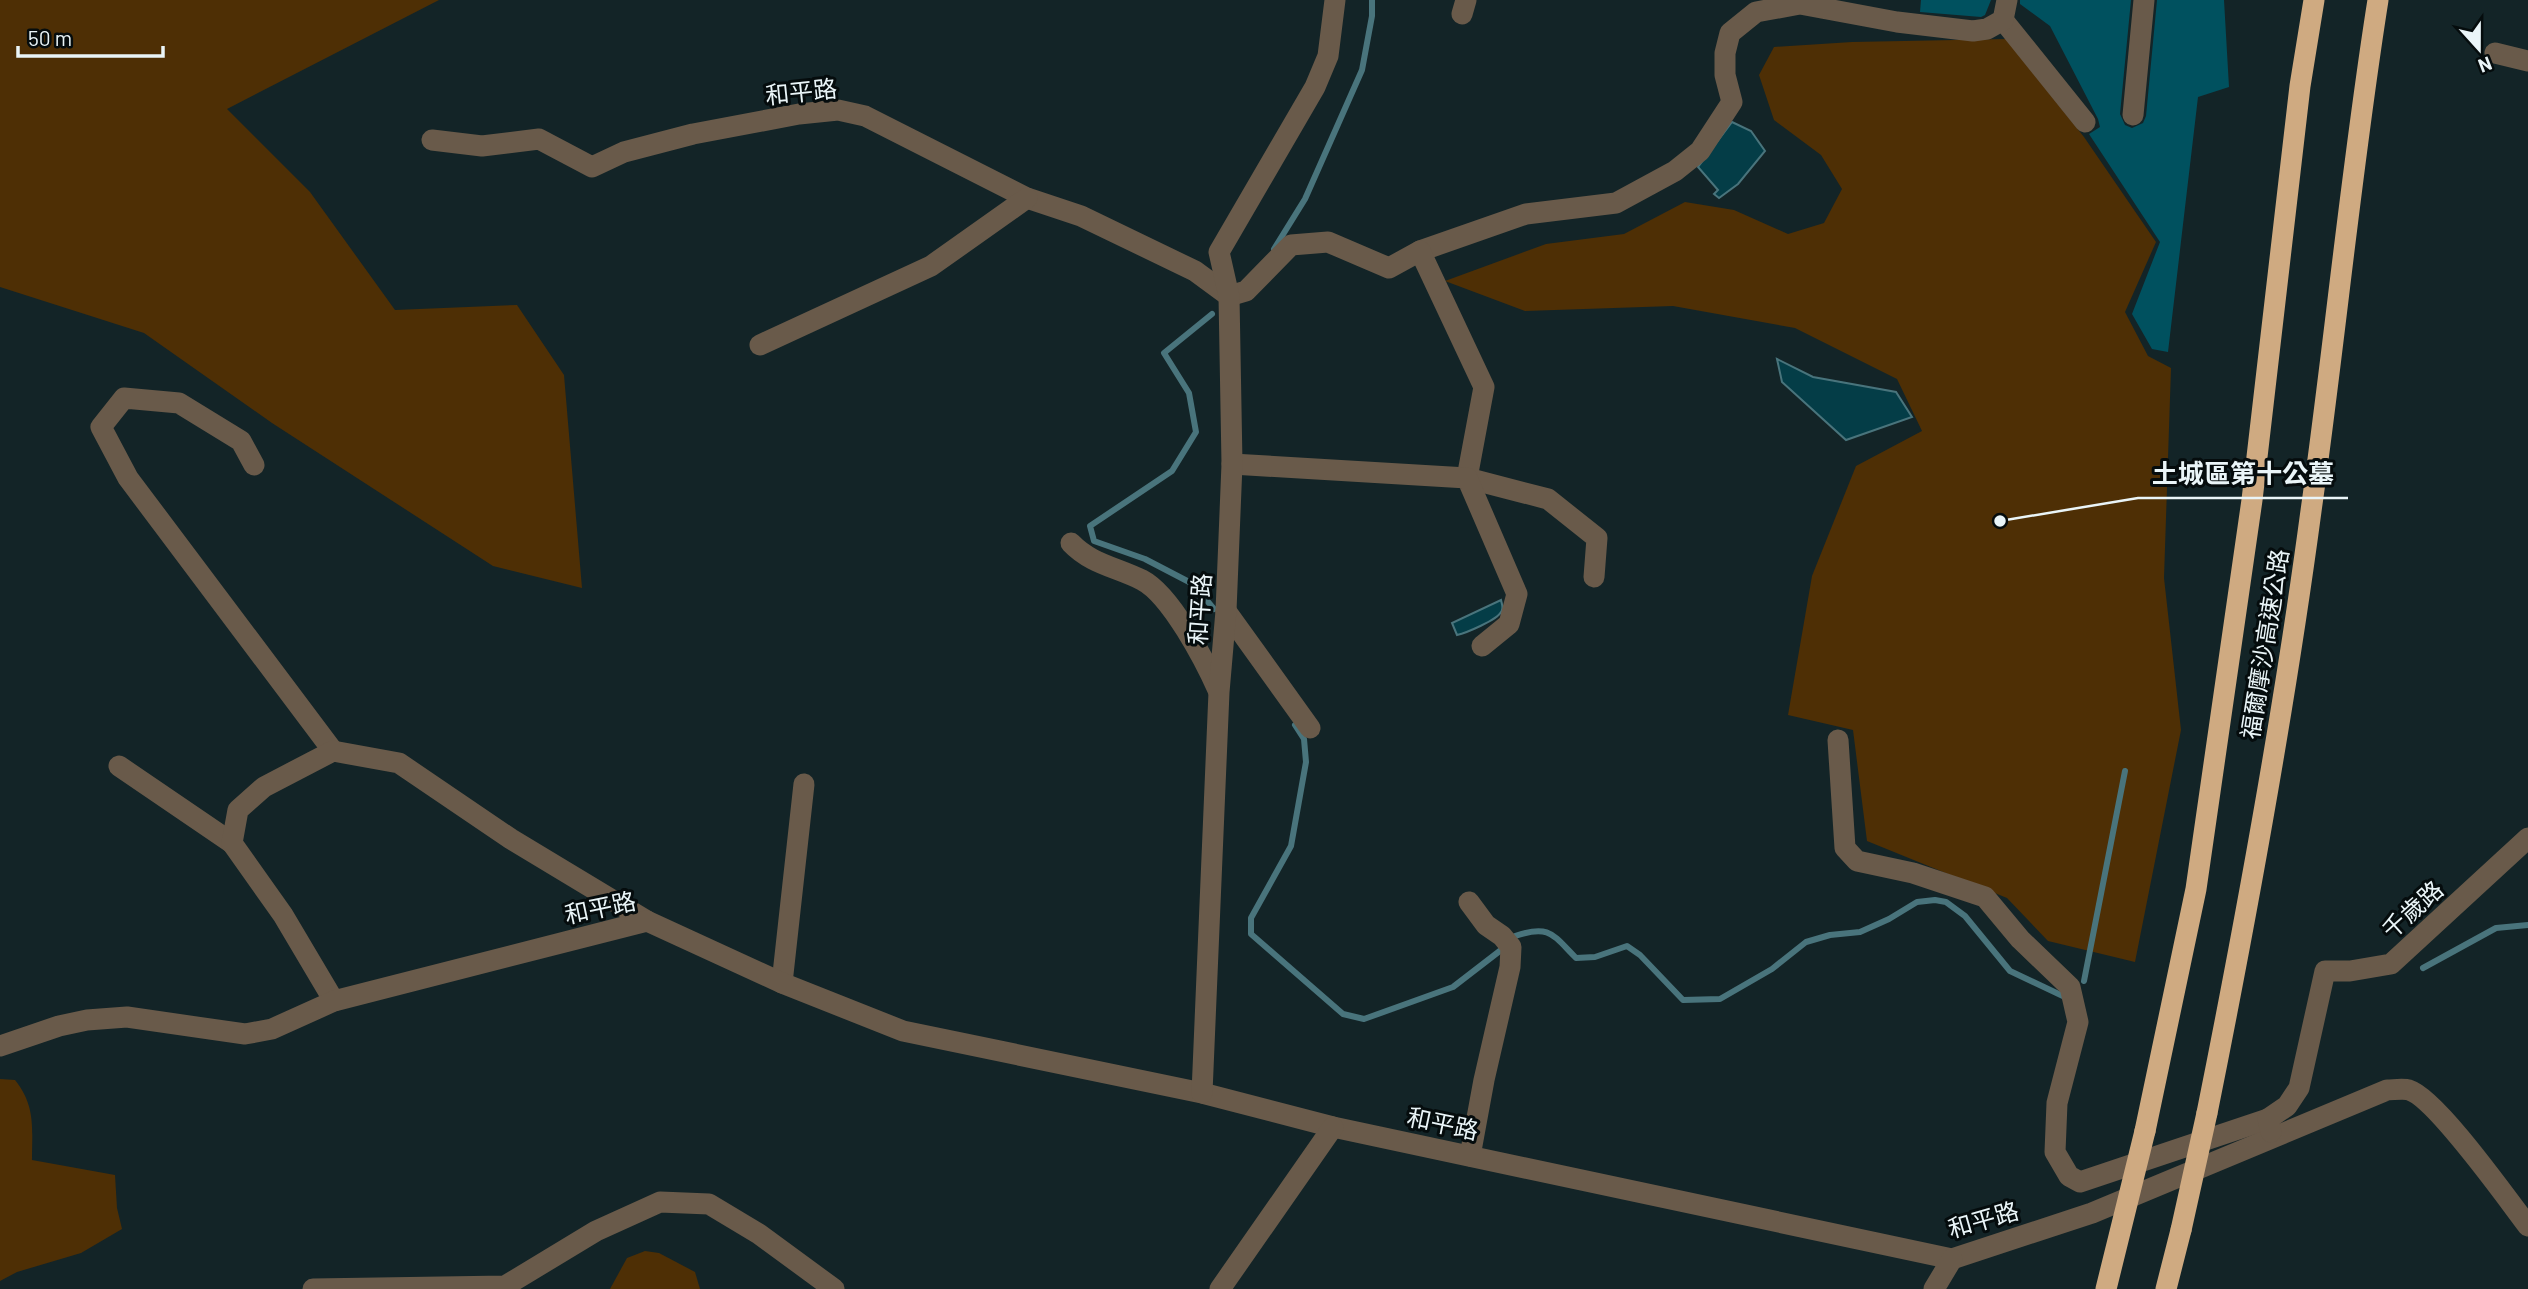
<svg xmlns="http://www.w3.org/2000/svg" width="2528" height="1289" viewBox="0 0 2528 1289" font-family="Barlow,'Noto Sans TC',sans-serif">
<rect width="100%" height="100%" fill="#132427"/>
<g fill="#4e2f05">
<path d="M0,0H439L227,109L310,192L395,310L517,305L564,375L582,588L493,566L272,423L144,333L0,287Z"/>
<path d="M2006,39L2084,137L2156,242L2125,312L2148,356L2171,368L2164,578L2181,730L2135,962L2048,941L2007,898L1867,841L1853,730L1788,715L1812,576L1856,466L1922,431L1897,379L1795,328L1673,306L1525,311L1445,281L1546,244L1624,234L1685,202L1734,210L1788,234L1824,223L1842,189L1821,155L1774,120L1759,75L1774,47L1852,42Z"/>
<path d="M0,1079L15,1080C36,1106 32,1129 32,1160L115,1175L117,1208L122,1229L81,1253L17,1272L0,1281Z"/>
<path d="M645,1251L659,1253L695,1272L700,1289H610L627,1258Z"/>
</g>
<g fill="#043d47" stroke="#49747c" stroke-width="2">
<path d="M1732,122L1751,131L1765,151L1738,184L1719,198L1714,194L1718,190L1698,167Z"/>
<path d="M1777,359L1813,377L1896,392L1912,417L1846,440L1782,382Z"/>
<path d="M1501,600C1502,605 1504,608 1501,612C1497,620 1466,633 1457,635L1452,623Z"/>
</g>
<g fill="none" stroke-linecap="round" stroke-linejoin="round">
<g stroke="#49747c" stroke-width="6">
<path d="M1274,249L1305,199L1362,70L1372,16V0"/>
<path d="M1212,314L1164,353L1189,393L1196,432L1172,471L1090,526L1094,541L1145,559L1193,584L1214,609"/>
<path d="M1295,725L1304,739L1306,762L1291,846L1251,918V934L1343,1014L1364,1019L1453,987L1501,950"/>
<path d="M1515,936C1550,924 1553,935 1576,958L1595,957L1627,946L1640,955L1683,1000L1720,999L1772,969L1806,942L1830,935L1860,932L1889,919L1917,902L1935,900L1946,902L1965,916L2010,971L2065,997"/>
<path d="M2423,968L2496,928L2528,925"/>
<path d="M2084,981L2125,771"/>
</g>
</g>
<g fill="#00515f">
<path d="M1921,0H1991L1985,15L1981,17L1920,12Z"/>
<path d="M2020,0H2131L2120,114L2125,125L2132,128L2143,123L2146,116L2157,0H2224L2229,87L2198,97L2168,352L2152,349L2132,314L2160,242L2089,134L2100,127L2098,119L2050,26L2020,4Z"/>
</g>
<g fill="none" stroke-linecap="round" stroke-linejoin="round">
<g stroke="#695a4a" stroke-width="21">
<path d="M1462,14L1466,0"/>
<path d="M2003,20L2085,122"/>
<path d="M2495,53L2528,61"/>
<path d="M2133,115L2144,0"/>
<path d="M432,140L482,146L539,139L592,167L624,152L693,134L799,114L838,110L865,116L1027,198L1081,216L1195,271L1229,296"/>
<path d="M1420,251L1526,214L1616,203L1675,171L1700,151L1732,102L1725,75V53L1730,33L1756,12L1800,4L1897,22L1973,31L1987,29L2003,20L2007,0"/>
<path d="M1229,296L1246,291L1291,245L1328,242L1389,268L1420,251L1484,387L1467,478L1548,499L1597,538L1594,577"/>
<path d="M760,345L931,266L1027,198"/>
<path d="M1232,464L1467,478L1517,594L1509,624L1482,646"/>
<path d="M254,465L241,441L179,403L124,398L101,427L128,478L333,751"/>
<path d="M1071,543C1091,564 1116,567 1142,580C1171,595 1205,661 1218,690"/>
<path d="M1226,611L1310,728"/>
<path d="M1838,740L1845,848L1857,861L1913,873L1985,897L2020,939L2070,987L2078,1022L2057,1103L2055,1152L2069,1176L2080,1182L2268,1119"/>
<path d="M119,766L232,843"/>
<path d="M1469,902L1486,925L1502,936L1511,947L1510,967L1484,1080L1470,1156"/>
<path d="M782,983L804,784"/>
<path d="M334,1001L283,915L232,843L238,810L264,787L333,751L399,763L511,839L647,921"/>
<path d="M0,1046L59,1026L87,1020L127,1017L245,1034L272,1029L334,1001L647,921L782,983L903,1031L1202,1093L1333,1127L1952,1259L2092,1213L2387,1090C2393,1090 2403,1088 2409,1090C2436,1098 2508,1200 2528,1226"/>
<path d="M1202,1093L1219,692L1226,611L1232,464L1229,296L1219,252L1315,87L1328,56L1335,0"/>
<path d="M2271,1132L2268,1119L2287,1106L2299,1088L2325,971H2350L2391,964L2528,838"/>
<path d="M313,1289L505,1286L596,1231L660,1202L709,1204L759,1234L834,1289"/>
<path d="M1220,1289L1333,1127"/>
<path d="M1934,1289L1952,1259"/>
</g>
<g stroke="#cfaa81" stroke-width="21">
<path d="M2207,1113C2247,914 2284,713 2311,511C2335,341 2351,170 2378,0"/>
<path d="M2145,1131L2196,889L2252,500L2300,86L2314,0"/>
<path d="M2166,1289L2181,1230"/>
</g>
<g stroke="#cfaa81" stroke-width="21">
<path d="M2181,1230L2207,1113"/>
<path d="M2106,1289L2145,1131"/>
</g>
</g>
<g text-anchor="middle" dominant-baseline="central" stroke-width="6" stroke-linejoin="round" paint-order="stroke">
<g font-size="24" fill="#eaf5f8" stroke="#050c0d">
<text transform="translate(801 91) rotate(-6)">和平路</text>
<text transform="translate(1199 609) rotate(-86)">和平路</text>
<text transform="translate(2264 644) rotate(-81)">福爾摩沙高速公路</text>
<text transform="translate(600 907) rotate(-12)">和平路</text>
<text transform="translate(2412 909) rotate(-42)">千歲路</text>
<text transform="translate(1443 1123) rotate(12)">和平路</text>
<text transform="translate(1983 1219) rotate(-16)">和平路</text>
</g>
</g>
<path fill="none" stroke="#eaf5f8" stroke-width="2.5" d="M2000 521L2138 498H2348"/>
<circle fill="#eaf5f8" stroke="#050c0d" stroke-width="2.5" cx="2000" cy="521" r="7"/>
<g font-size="26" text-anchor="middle" font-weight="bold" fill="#eaf5f8" stroke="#050c0d" stroke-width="6" stroke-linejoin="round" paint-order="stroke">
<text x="2243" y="483">土城區第十公墓</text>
</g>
<g transform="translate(2479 49) rotate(159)" stroke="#050c0d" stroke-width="5" paint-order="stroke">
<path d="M0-5L12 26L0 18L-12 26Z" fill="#eaf5f8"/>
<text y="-10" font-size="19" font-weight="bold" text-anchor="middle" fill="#eaf5f8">N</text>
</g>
<path d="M18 46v10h145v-10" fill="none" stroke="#eaf5f8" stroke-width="3.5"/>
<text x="28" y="46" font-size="21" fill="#eaf5f8" stroke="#050c0d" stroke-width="5" paint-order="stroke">50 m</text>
</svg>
